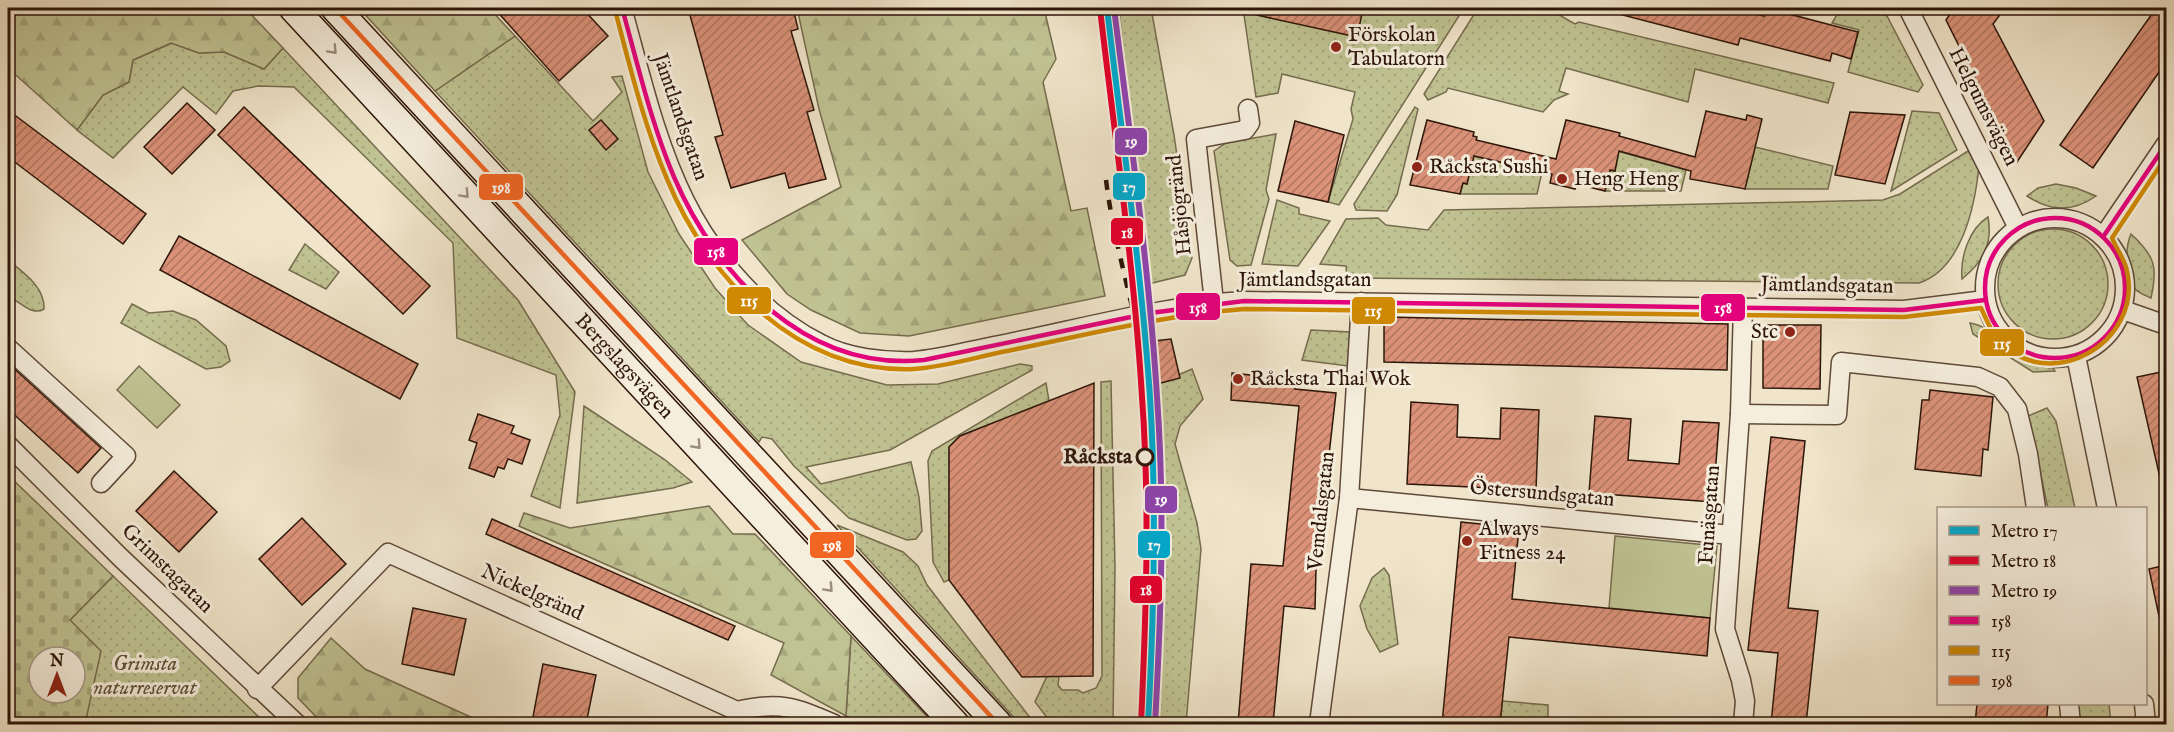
<svg xmlns="http://www.w3.org/2000/svg" width="2174" height="732" viewBox="0 0 2174 732" font-family="'IM FELL English',serif">
<defs>
<pattern id="green-dots" width="8" height="8" patternUnits="userSpaceOnUse" patternTransform="scale(1.5)"><rect width="8" height="8" fill="#c0c393"/><path d="M2 2h.1M6 6h.1" fill="none" stroke="#a5a77d" stroke-width="1.8" stroke-linecap="round"/></pattern>
<pattern id="forest-firs" width="22" height="20" patternUnits="userSpaceOnUse" patternTransform="scale(1.5)"><rect width="22" height="20" fill="#c0c393"/><path d="M5 1l3.5 6h-7zM16 11l3.5 6h-7z" fill="#a5a77d"/></pattern>
<pattern id="cemetery-stones" width="16" height="16" patternUnits="userSpaceOnUse" patternTransform="scale(1.5)"><rect width="16" height="16" fill="#c0c393"/><path d="M2 7V4a2 2 0 0 1 4 0v3zM10 15v-3a2 2 0 0 1 4 0v3z" fill="#a5a77d"/></pattern>
<pattern id="building-hatch" width="6" height="6" patternUnits="userSpaceOnUse" patternTransform="scale(1.5)"><rect width="6" height="6" fill="#db9279"/><path d="M-1 1l2-2M0 6l6-6M5 7l2-2" fill="none" stroke="#b27661"/></pattern>
</defs>
<rect width="100%" height="100%" fill="#f0e5ca"/>
<filter id="stains"><feTurbulence type="fractalNoise" baseFrequency=".00333" numOctaves="4"/><feColorMatrix values="0 0 0 0 .2 0 0 0 0 .09 0 0 0 0 .02 0 0 0 .5 -.17"/></filter>
<radialGradient id="worn" r=".72"><stop offset=".6" stop-color="#630" stop-opacity="0"/><stop offset="1" stop-color="#630" stop-opacity=".3"/></radialGradient>
<g fill="url(#green-dots)" stroke="#766c4e" stroke-width="1.5">
<path d="M1119,8H1151L1174,135L1192,258L1185,275L1148,284Z"/>
<path d="M1243,8H1464L1339,205L1328,202L1353,119L1351,109L1355,92L1282,74L1278,93L1256,97Z"/>
<path d="M1478,8H1547L1575,24L1579,22L1834,83L1828,103L1695,69L1688,102L1566,68L1559,91L1568,94L1554,100L1543,112L1448,88L1446,92L1428,100L1424,94Z"/>
<path d="M1841,8L1874,11L1887,16L1923,85L1918,92L1848,72L1859,30L1832,23Z"/>
<path d="M515,36L593,121L622,92L612,77L622,76L648,172L679,234L715,288L748,325L801,362L887,385L938,384L1020,364L1032,366V370L890,450L806,467L821,484L911,462L919,497L922,531L916,539L907,540L849,518L794,466L772,439L762,437L759,442L435,91Z"/>
<path d="M172,43L199,53L224,52L264,69L283,48L518,300L575,392L560,508L531,496L560,415L556,375L457,338L453,243L294,87L258,86L233,91L216,114L183,87L113,158L77,130L103,95L129,82L133,60Z"/>
<path d="M1415,107L1418,109L1397,195L1387,211L1356,210L1354,204Z"/>
<path d="M1912,111L1939,113L1957,150L1891,191Z"/>
<path d="M1276,134L1266,190L1269,199L1251,265L1237,266L1230,260L1214,151L1226,143Z"/>
<path d="M1755,147L1833,166L1828,189H1745Z"/>
<path d="M1617,151L1686,170L1681,191H1605L1610,170L1615,171Z"/>
<path d="M1968,151L1979,166C1975,206 1962,269 1919,283L1347,278L1346,266L1320,264L1346,219L1378,218L1386,225L1428,230L1444,210L1883,200L1900,194Z"/>
<path d="M1469,155L1542,172L1537,194H1460L1463,183L1467,184Z"/>
<path d="M2056,184L2076,188L2096,196C2072,213 2050,211 2027,196L2038,188Z"/>
<path d="M1277,200L1299,208V214L1330,221L1298,266L1262,264Z"/>
<path d="M1988,217C1993,244 1983,262 1962,279C1960,257 1969,229 1988,217Z"/>
<circle cx="2053" cy="284" r="55"/>
<path d="M2131,234C2155,256 2158,267 2151,298C2145,295 2138,293 2134,288C2125,277 2125,247 2131,234Z"/>
<path d="M305,244L339,272L326,289L289,270Z"/>
<path d="M8,260C24,273 45,287 44,309C31,317 20,300 8,297Z"/>
<path d="M132,304L149,313L173,311L196,320L226,346L230,361L221,367L206,369L121,323Z"/>
<path d="M1970,323C1993,327 2002,345 2022,355C2031,359 2040,358 2049,363L2055,371L2033,372L1973,334Z"/>
<path d="M1311,330L1350,332L1348,366L1302,360Z"/>
<path d="M1192,369L1203,399L1180,426L1175,444L1197,523L1201,549L1186,724H1155L1165,539L1163,429L1157,384Z"/>
<path d="M1111,381L1115,567L1113,724H1052L1035,702L1047,676H1059L1058,685L1062,690H1078L1083,693L1096,688L1102,676L1101,382Z"/>
<path d="M1046,383L1049,401L960,436L949,447V580L944,582L933,562L928,461L932,451Z"/>
<path d="M584,406L664,459L692,482L673,488L577,503Z"/>
<path d="M2047,408L2056,421L2075,508H2048L2028,416Z"/>
<path d="M837,525L903,552L918,566L927,585L1035,724H1020Z"/>
<path d="M1384,568L1389,575L1398,644L1380,652L1367,629L1360,606L1372,578Z"/>
<path d="M113,576L266,724H85L70,620Z"/>
<path d="M851,636L934,724H859L846,716Z"/>
<path d="M1502,701L1548,705V718L1566,721L1563,724H1500Z"/>
<path d="M2078,704H2109L2111,724H2080Z"/>
</g>
<g fill="url(#forest-firs)" stroke="#766c4e" stroke-width="1.5">
<path d="M8,8H245L283,48L264,69L224,52L199,53L171,43L133,60L129,82L103,95L77,130L8,68Z"/>
<path d="M359,8H489L515,36L435,91Z"/>
<path d="M797,8H1044L1056,59L1043,82L1071,211L1087,208L1105,296L909,336L860,333L811,310L787,294L742,240L841,187L819,109Z"/>
<path d="M709,506L733,534H755L851,636L846,716L771,675L784,643L519,526L524,513L570,528Z"/>
<path d="M331,638L365,669L486,724H323L298,698V678Z"/>
</g>
<path fill="url(#cemetery-stones)" stroke="#766c4e" stroke-width="1.5" fill-rule="evenodd" d="M8,475L113,576L70,620L101,651L85,724H8ZM39,657H75V693H39Z"/>
<g fill="#c0c393" stroke="#766c4e" stroke-width="1.5">
<path d="M139,366L180,405L157,428L117,390Z"/>
<path d="M1615,536L1717,546L1710,618L1609,608Z"/>
</g>
<g fill="url(#building-hatch)" stroke="#2d1509" stroke-width="1.5">
<path d="M494,8H582L608,36L559,81Z"/>
<path d="M688,8H793L798,29L791,31L814,110L807,112L826,179L789,188L785,173L731,188L715,137L723,135Z"/>
<path d="M1253,8H1355L1363,9L1357,37L1252,14Z"/>
<path d="M1615,8H1731L1764,16L1766,8L1858,32L1851,59L1832,53L1830,61L1740,38L1738,45L1615,13Z"/>
<path d="M1954,8H2005L1993,24L2044,121L2017,162L1946,20Z"/>
<path d="M2156,8H2166V62L2093,168L2060,145Z"/>
<path d="M187,103L215,130L172,174L144,147Z"/>
<path d="M244,107L430,286L403,314L218,135Z"/>
<path d="M8,110L146,214L123,244L8,157Z"/>
<path d="M1706,111L1746,120L1747,115L1762,119L1745,189L1690,179L1691,171L1619,151L1615,171L1610,170L1605,191L1577,184L1575,189L1550,183L1552,174L1474,156L1467,184L1463,183L1460,194L1410,185L1427,120L1474,132L1473,136L1477,137L1476,140L1556,159L1566,120L1620,133L1619,136L1695,157Z"/>
<path d="M1850,112L1905,115L1885,184L1835,175Z"/>
<path d="M601,120L618,139L606,150L589,130Z"/>
<path d="M1295,121L1344,135L1328,202L1278,191Z"/>
<path d="M179,236L418,364L400,399L160,270Z"/>
<path d="M1384,317L1728,324L1727,370L1384,362Z"/>
<path d="M1763,325H1821L1820,389L1763,388Z"/>
<path d="M1171,339L1180,378L1157,384L1154,341Z"/>
<path d="M8,363L101,448L78,473L8,409Z"/>
<path d="M2166,371V477L2160,478L2137,377Z"/>
<path d="M1232,373L1296,380L1295,389L1336,393L1316,570L1315,609L1284,606L1273,724H1238L1248,602L1251,564L1283,566L1299,406L1231,400Z"/>
<path d="M1094,383L1093,676L1022,677L949,580V447L960,436Z"/>
<path d="M1930,390L1993,397L1988,450L1983,449L1981,476L1915,469L1922,400H1929Z"/>
<path d="M1411,402L1458,405L1457,437L1500,439L1501,408L1539,410L1536,490L1407,484Z"/>
<path d="M478,414L514,426L511,433L530,440L522,464L508,459L504,469L498,467L494,477L469,468L477,443L469,440Z"/>
<path d="M1595,416L1631,419L1628,460L1679,464L1683,421L1719,423L1713,502L1589,493Z"/>
<path d="M1771,437L1805,441L1788,608L1818,611L1806,724H1771L1778,653L1748,650Z"/>
<path d="M174,471L217,512L179,552L136,511Z"/>
<path d="M302,518L346,564L302,605L259,559Z"/>
<path d="M492,519L735,626L728,640L486,534Z"/>
<path d="M1461,522L1519,528L1512,599L1710,618L1707,656L1509,637L1500,724H1442Z"/>
<path d="M2166,565V620L2160,621L2149,569Z"/>
<path d="M413,608L466,619L454,675L402,664Z"/>
<path d="M543,664L596,675L586,724L532,722Z"/>
<path d="M1977,704H2048L2046,724H1975Z"/>
</g>
<g fill="none" stroke-linecap="round" stroke-linejoin="round">
<defs>
<g id="minor">
<path d="M622,8C640,72 655,141 685,201C714,259 763,315 821,344C847,358 884,362 914,361C940,359 968,351 994,346C1077,330 1160,306 1244,301L1904,310L1985,300"/>
<path d="M1908,8L2018,228"/>
<circle cx="2055" cy="288" r="70"/>
<path d="M2103,237L2166,144"/>
<path d="M1214,302L1196,139L1245,130L1250,123L1248,109"/>
<path d="M1743,307L1740,414L1725,629L1741,680L1745,701L1743,724"/>
<path d="M2123,310L2166,325"/>
<path d="M8,348L126,456L101,483"/>
<path d="M2076,356L2107,508"/>
<path d="M1740,414L1837,415L1841,362L1978,377L2000,387L2017,409L2028,454L2036,508"/>
<path d="M8,445L121,558L297,724"/>
<path d="M1349,498L1731,535"/>
<path d="M257,689L388,553L737,711C779,701 795,707 834,724"/>
<path d="M2069,704L2071,724"/>
<path d="M2144,704L2146,724"/>
<path d="M1319,724L1349,498L1361,302"/>
</g>
<g id="secondary">
<path id="s1" d="M293,8L955,724"/>
<path d="M335,8L998,724"/>
</g>
</defs>
<use href="#minor" stroke="#5e4939" stroke-width="21"/>
<use href="#secondary" stroke="#2d1509" stroke-width="30"/>
<use href="#minor" stroke="#f5eedd" stroke-width="18"/>
<use href="#secondary" stroke="#f5eedd" stroke-width="27"/>
<path stroke="#2d1509" stroke-width="4.5" stroke-dasharray="10 10" stroke-linecap="butt" d="M1106,180C1115,253 1140,324 1150,397"/>
<defs>
<g id="bus-1">
<path d="M622,8C638,65 651,123 674,177C717,277 807,372 924,360L1150,313L1244,301L1904,310L1985,300"/>
<circle cx="2055" cy="288" r="70"/>
<path d="M2103,237L2166,144"/>
</g>
<path id="bus-2" d="M615,10C630,67 644,125 667,179C708,279 798,374 914,369C945,367 977,357 1007,351C1086,335 1164,315 1244,309L1904,317L1981,308C1986,318 1991,332 1998,340C2049,396 2143,343 2127,271C2125,260 2116,248 2112,238L2166,157"/>
<path id="bus-3" d="M335,8L998,724"/>
</defs>
<use href="#bus-1" stroke="#f5eedd" stroke-width="9"/>
<use href="#bus-2" stroke="#f5eedd" stroke-width="9"/>
<use href="#bus-3" stroke="#f5eedd" stroke-width="9"/>
<use href="#bus-1" stroke="#e5007d" stroke-width="4.5"/>
<use href="#bus-2" stroke="#cf8902" stroke-width="4.5"/>
<use href="#bus-3" stroke="#f26522" stroke-width="4.5"/>
<defs>
<path id="metro-1" d="M1107,8C1122,137 1141,267 1150,397C1157,506 1154,615 1148,724"/>
<path id="metro-2" d="M1100,9C1115,138 1134,267 1142,397C1150,506 1146,615 1141,724"/>
<path id="metro-3" d="M1114,8C1130,137 1149,266 1157,397C1165,506 1161,615 1155,724"/>
</defs>
<use href="#metro-1" stroke="#f5eedd" stroke-width="10"/>
<use href="#metro-2" stroke="#f5eedd" stroke-width="10"/>
<use href="#metro-3" stroke="#f5eedd" stroke-width="10"/>
<use href="#metro-1" stroke="#00a9ce" stroke-width="6"/>
<use href="#metro-2" stroke="#e4002b" stroke-width="6"/>
<use href="#metro-3" stroke="#8e44ad" stroke-width="6"/>
</g>
<defs><path id="oneway-chevron" d="M-2-3.5L2.5 0L-2 3.5" fill="none" stroke-width="1.6" stroke-linecap="round" stroke-linejoin="round" transform="scale(1.5)"/></defs>
<g stroke="#9b8c7e">
<use href="#oneway-chevron" transform="translate(333 50) rotate(47)"/>
<use href="#oneway-chevron" transform="translate(465 194) rotate(47)"/>
<use href="#oneway-chevron" transform="translate(697 445) rotate(47)"/>
<use href="#oneway-chevron" transform="translate(829 588) rotate(47)"/>
</g>
<g fill="#8f2418" stroke="#f5eedd" stroke-width="2">
<circle cx="1336" cy="47" r="6"/>
<circle cx="1417" cy="167" r="6"/>
<circle cx="1562" cy="179" r="6"/>
<circle cx="1790" cy="332" r="6"/>
<circle cx="1238" cy="379" r="6"/>
<circle cx="1467" cy="541" r="6"/>
</g>
<circle fill="#f5eedd" stroke="#2d1509" stroke-width="3" cx="1145" cy="457" r="8"/>
<g text-anchor="middle" dominant-baseline="central" stroke-width="6" stroke-linejoin="round" paint-order="stroke">
<g font-size="21" fill="#2d1509" stroke="#f5eedd" text-anchor="start">
<text x="1348" y="35">Förskolan<tspan x="1348" dy="24">Tabulatorn</tspan></text>
<text x="1429" y="167">Råcksta Sushi</text>
<text x="1574" y="179">Heng Heng</text>
<text x="1778" y="332" text-anchor="end">Stc</text>
<text x="1250" y="379">Råcksta Thai Wok</text>
<text x="1479" y="529">Always<tspan x="1479" dy="24">Fitness 24</tspan></text>
</g>
<g font-size="21" fill="#2d1509" stroke="#f5eedd">
<text transform="translate(1983 107) rotate(63)">Helgumsvägen</text>
<text transform="translate(680 117) rotate(71)">Jämtlandsgatan</text>
<text transform="translate(1180 205) rotate(-96)">Håsjögränd</text>
<text x="1305" y="280">Jämtlandsgatan</text>
<text transform="translate(1827 286) rotate(1)">Jämtlandsgatan</text>
<text stroke="none"><textPath href="#s1" startOffset="488">Bergslagsvägen</textPath></text>
<text transform="translate(1542 494) rotate(5)">Östersundsgatan</text>
<text transform="translate(1322 511) rotate(-84)">Vemdalsgatan</text>
<text transform="translate(1710 515) rotate(-86)">Funäsgatan</text>
<text transform="translate(167 569) rotate(44)">Grimstagatan</text>
<text transform="translate(532 593) rotate(24)">Nickelgränd</text>
</g>
<g font-size="21" font-weight="bold" fill="#2d1509" stroke="#f5eedd" text-anchor="end">
<text x="1132" y="457">Råcksta</text>
</g>
<g font-size="21" font-style="italic" fill="#605239" stroke="#f5eedd">
<text x="145" y="664">Grimsta<tspan x="145" dy="24">naturreservat</tspan></text>
</g>
</g>
<g stroke="#f5eedd" stroke-width="2">
<rect x="1114" y="127" width="34" height="29" rx="6" fill="#8e44ad"/>
<rect x="1112" y="172" width="34" height="29" rx="6" fill="#00a9ce"/>
<rect x="478" y="173" width="46" height="28" rx="6" fill="#f26522"/>
<rect x="1110" y="217" width="34" height="29" rx="6" fill="#e4002b"/>
<rect x="693" y="237" width="46" height="29" rx="6" fill="#e5007d"/>
<rect x="726" y="286" width="46" height="29" rx="6" fill="#cf8902"/>
<rect x="1175" y="292" width="46" height="29" rx="6" fill="#e5007d"/>
<rect x="1700" y="293" width="46" height="29" rx="6" fill="#e5007d"/>
<rect x="1351" y="296" width="45" height="29" rx="6" fill="#cf8902"/>
<rect x="1979" y="328" width="46" height="29" rx="6" fill="#cf8902"/>
<rect x="1144" y="485" width="34" height="29" rx="6" fill="#8e44ad"/>
<rect x="1137" y="530" width="34" height="29" rx="6" fill="#00a9ce"/>
<rect x="809" y="531" width="46" height="28" rx="6" fill="#f26522"/>
<rect x="1129" y="575" width="34" height="29" rx="6" fill="#e4002b"/>
</g>
<g font-size="16" text-anchor="middle" font-weight="bold" fill="#fff">
<text x="1131" y="147">19</text>
<text x="1129" y="192">17</text>
<text x="501" y="193">198</text>
<text x="1127" y="238">18</text>
<text x="716" y="257">158</text>
<text x="749" y="306">115</text>
<text x="1198" y="313">158</text>
<text x="1723" y="313">158</text>
<text x="1373" y="316">115</text>
<text x="2002" y="349">115</text>
<text x="1161" y="505">19</text>
<text x="1154" y="550">17</text>
<text x="832" y="551">198</text>
<text x="1146" y="595">18</text>
</g>
<rect width="2174" height="732" fill="none" stroke="#f0e5ca" stroke-width="30"/>
<rect x="9" y="9" width="2156" height="714" fill="none" stroke="#2d1509" stroke-width="3"/>
<rect x="15" y="15" width="2144" height="702" fill="none" stroke="#2d1509" stroke-width="1.5"/>
<rect x="1937" y="507" width="210" height="198" fill="#f5eedd" stroke="#a59788" stroke-width="1.5"/>
<rect x="1949" y="526" width="30" height="9" fill="#00a9ce" stroke="#a59788" stroke-width="1.5"/>
<text x="1991" y="537" font-size="18" fill="#2d1509">Metro 17</text>
<rect x="1949" y="556" width="30" height="9" fill="#e4002b" stroke="#a59788" stroke-width="1.5"/>
<text x="1991" y="567" font-size="18" fill="#2d1509">Metro 18</text>
<rect x="1949" y="586" width="30" height="9" fill="#8e44ad" stroke="#a59788" stroke-width="1.5"/>
<text x="1991" y="597" font-size="18" fill="#2d1509">Metro 19</text>
<rect x="1949" y="616" width="30" height="9" fill="#e5007d" stroke="#a59788" stroke-width="1.5"/>
<text x="1991" y="627" font-size="18" fill="#2d1509">158</text>
<rect x="1949" y="646" width="30" height="9" fill="#cf8902" stroke="#a59788" stroke-width="1.5"/>
<text x="1991" y="657" font-size="18" fill="#2d1509">115</text>
<rect x="1949" y="676" width="30" height="9" fill="#f26522" stroke="#a59788" stroke-width="1.5"/>
<text x="1991" y="687" font-size="18" fill="#2d1509">198</text>
<g transform="translate(57 675)"><circle r="28" fill="#f5eedd" stroke="#a59788" stroke-width="1.5"/>
<path d="M0-4.5L10 22L0 15L-10 22Z" fill="#8f2418"/>
<text y="-9" font-size="16" font-weight="bold" text-anchor="middle" fill="#2d1509">N</text>
</g>
<rect width="100%" height="100%" filter="url(#stains)"/>
<rect width="100%" height="100%" fill="url(#worn)"/>
</svg>
